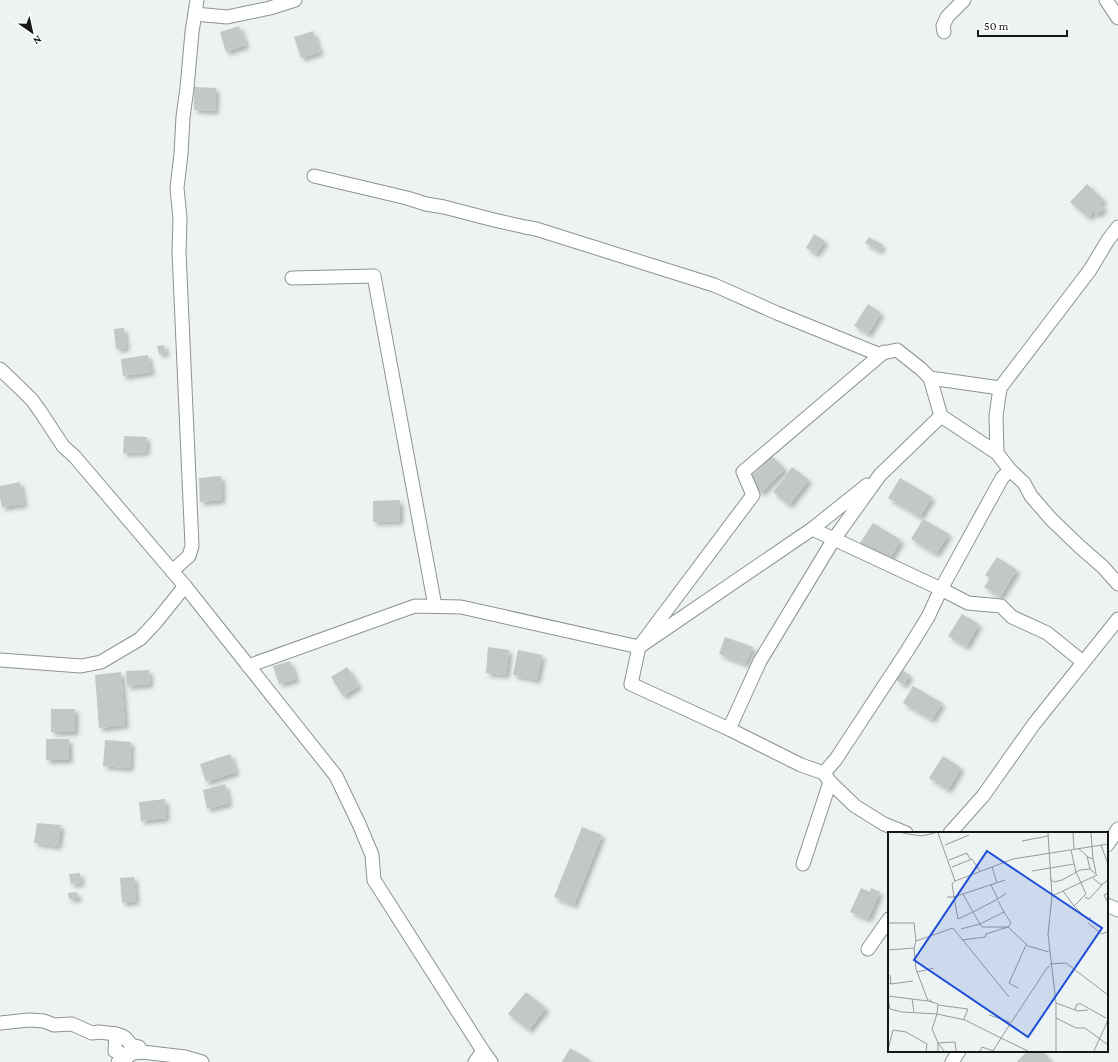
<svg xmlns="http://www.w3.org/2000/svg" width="1118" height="1062" viewBox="0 0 1118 1062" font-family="'Crimson Pro',serif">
<defs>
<filter id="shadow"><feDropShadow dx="3.5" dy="3.5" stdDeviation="2" flood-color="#0004"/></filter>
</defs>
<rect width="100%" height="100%" fill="#edf2f3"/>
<g fill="#c2c7c8" filter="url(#shadow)">
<path d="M239,26L246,45L226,52L220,32Z"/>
<path d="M313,31L320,52L301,58L294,37Z"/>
<path d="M194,87L216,88L215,111L194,110Z"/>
<path d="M1087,184L1104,200L1099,204L1105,208L1096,215L1093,211L1089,218L1070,202Z"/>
<path d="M814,234L825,241L816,254L806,248Z"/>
<path d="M869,237L883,245L879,251L865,243Z"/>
<path d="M868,304L881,313L868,334L854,326Z"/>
<path d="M124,328L126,348L116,349L114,329Z"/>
<path d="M164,345L166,353L159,354L157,346Z"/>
<path d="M148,355L151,372L123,376L121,359Z"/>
<path d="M124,436L147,437L146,452L123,453Z"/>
<path d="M772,456L785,469L761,493L748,479Z"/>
<path d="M792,467L809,480L789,505L773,492Z"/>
<path d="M221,476L222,500L200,502L199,478Z"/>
<path d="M900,478L932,497L920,517L888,498Z"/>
<path d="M20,482L24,504L2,507L0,498V486Z"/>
<path d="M400,500V521L373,522V501Z"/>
<path d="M923,519L949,534L936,554L911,539Z"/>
<path d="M873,523L901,540L889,560L860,543Z"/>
<path d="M997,557L1017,570L1000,597L984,587L990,578L985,575Z"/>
<path d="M962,614L979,624L966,647L948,636Z"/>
<path d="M725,637L753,647L745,664L719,654Z"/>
<path d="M488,647L509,650L506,675L486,673Z"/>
<path d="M518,650L542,655L537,680L513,675Z"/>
<path d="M290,661L296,679L279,684L273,666Z"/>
<path d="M347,667L359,686L343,696L331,677Z"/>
<path d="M149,670L150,684L127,686L126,671Z"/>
<path d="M902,670L910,675L904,685L896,680Z"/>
<path d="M121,672L125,725L99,728L95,675Z"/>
<path d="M913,686L942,703L932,720L903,703Z"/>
<rect x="51" y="709" width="24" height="23"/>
<rect x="46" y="739" width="23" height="21"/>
<path d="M105,740L131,742L130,768L103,766Z"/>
<path d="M230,754L236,772L206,782L200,764Z"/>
<path d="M943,756L961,768L948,790L929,778Z"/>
<path d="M225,784L229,803L207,809L203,790Z"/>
<path d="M165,799L166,818L141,821L139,802Z"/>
<path d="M37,823L61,825L58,846L34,843Z"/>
<path d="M582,827L602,835L574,905L554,897Z"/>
<path d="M80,873L81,883L71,884L69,874Z"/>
<path d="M134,877L136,901L122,903L120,878Z"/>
<path d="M861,888L870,892L871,888L880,892L868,919L850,912Z"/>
<path d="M77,892L78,899H69L68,893Z"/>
<path d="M526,992L546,1008L529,1030L508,1014Z"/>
<path d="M570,1048L590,1060L589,1062H562Z"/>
<path d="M1028,1051H1042L1050,1060L1048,1062H1018L1017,1061Z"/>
</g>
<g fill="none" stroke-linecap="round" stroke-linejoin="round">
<defs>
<g id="street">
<path d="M1106,0L1118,18"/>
<path d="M195,14L227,17L270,8L295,0"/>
<path d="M944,32L943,26L947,17L964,0"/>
<path d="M314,176L407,198L426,204L444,207L494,220L525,227L536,229L714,285L777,313L878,354L897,350L921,369L930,378L941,416L997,453L1010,470"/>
<path d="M292,278L374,276L435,606"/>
<path d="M0,369L21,389L32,400L40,411L63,446L75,457L185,586L336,776L359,824L372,855L374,880L483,1051L491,1062"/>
<path d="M930,378L1000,388L1090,270L1108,240L1118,227"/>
<path d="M997,453L996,416L1000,388"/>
<path d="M812,529L867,485"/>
<path d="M172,571L189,556L192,546L179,252L180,218L177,188L181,154L183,117L187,88L192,32L197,0"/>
<path d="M0,660L81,666L101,662L140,639L156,622L185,586"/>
<path d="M248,666L415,606L461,607L639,647L753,495L743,472L884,352"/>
<path d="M729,729L631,684L639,647L812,529L834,539L880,475L941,416"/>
<path d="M824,773L801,765L729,729L760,661L834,539L941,589L1002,478L1010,470L1024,483L1031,496L1051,519L1079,546L1103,567L1118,584"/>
<path d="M830,782L824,773L836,759L907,651L928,617L941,589L968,603L1001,606L1012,617L1047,633L1083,662"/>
<path d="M950,833L983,796L1034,724L1118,619"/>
<path d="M1107,845L1118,829"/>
<path d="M803,864L830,782L855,806L884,824L906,833"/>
<path d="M1107,905L1118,910"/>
<path d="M868,949L889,919"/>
<path d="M0,1023L29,1020L44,1021L54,1025L72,1024L92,1033L99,1032L116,1034"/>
<path d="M129,1056L115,1051L116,1034C125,1036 126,1038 131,1045L139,1047L142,1052"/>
<path d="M118,1062L133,1053L142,1052L185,1057L202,1062"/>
<path d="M475,1062L483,1051"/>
<path d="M952,1062L959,1051"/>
</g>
</defs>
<use href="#street" stroke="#8d9293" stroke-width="15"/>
<use href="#street" stroke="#fff" stroke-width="13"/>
</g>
<g transform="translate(888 832)">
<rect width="220" height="220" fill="#edf2f3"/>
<path fill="none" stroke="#979a9b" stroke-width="1" d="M15,1L33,4L47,1M50,1L67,49L125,27L220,12M160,1L164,64L160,102L168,171V219M185,1L186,17M134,9L160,4M57,13L81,3M213,13L220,32M199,25L205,27L203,1M205,27L208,41M61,28L79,21L82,27M64,35L84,27L92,39M104,35L109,51M144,39L186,32M205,46L213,53L220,48M162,47L166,50L174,48L192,38L202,37M103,53L110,67L118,61M175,59L186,74L198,62L188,40L183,18M75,62L85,80L110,67M164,64L209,43L202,37L199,24L191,17M59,65H66L64,52L67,49M197,65L201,67L214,53M110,69L116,80L92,92L85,80L70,87L66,65L117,48M220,71L216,63L220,61M186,74L199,87L202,88V85M0,91H26L28,109M200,91L214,102L219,100M73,97L92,92L94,95H120L123,91L116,80M74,108L97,105L98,102L120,95L140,114L161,120M26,116L28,137L40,169L44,170L41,167M0,118L26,116L28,109L65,96L121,165M162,132L178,131L220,163M29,140L46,136M0,151L3,152L2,143M3,152L25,149M130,156L121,151L138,113M0,164L40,169M0,166L2,177L14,180L49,182L50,172L44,170M24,167L26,180M168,171L190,179L200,178M50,173L80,177L76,187M187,178L189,172H193L218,186M101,183L122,190M168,186L188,196H197L220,213M0,218L5,198L18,200L39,212L38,219M50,219V211L56,219M68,219L67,210L50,211L44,197L49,182L77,188L113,206L105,219M92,219L94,215L106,219M140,219L113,206L159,136L162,134M206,219L220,188"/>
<path fill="#1d4ed8" fill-opacity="0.15" stroke="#1d4ed8" stroke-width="2" d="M99,19L214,96L140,205L26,128Z"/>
<rect width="220" height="220" fill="none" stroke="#151718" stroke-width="2"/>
</g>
<g transform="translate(32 32) rotate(146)" stroke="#fdfeff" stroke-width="3" paint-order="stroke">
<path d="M0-3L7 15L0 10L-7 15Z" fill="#151718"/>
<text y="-6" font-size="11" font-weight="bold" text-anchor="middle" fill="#151718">N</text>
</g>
<path d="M978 30v6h89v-6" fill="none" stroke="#151718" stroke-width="2"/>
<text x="984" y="30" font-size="12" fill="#151718" stroke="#fdfeff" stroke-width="3" paint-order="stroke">50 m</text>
</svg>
